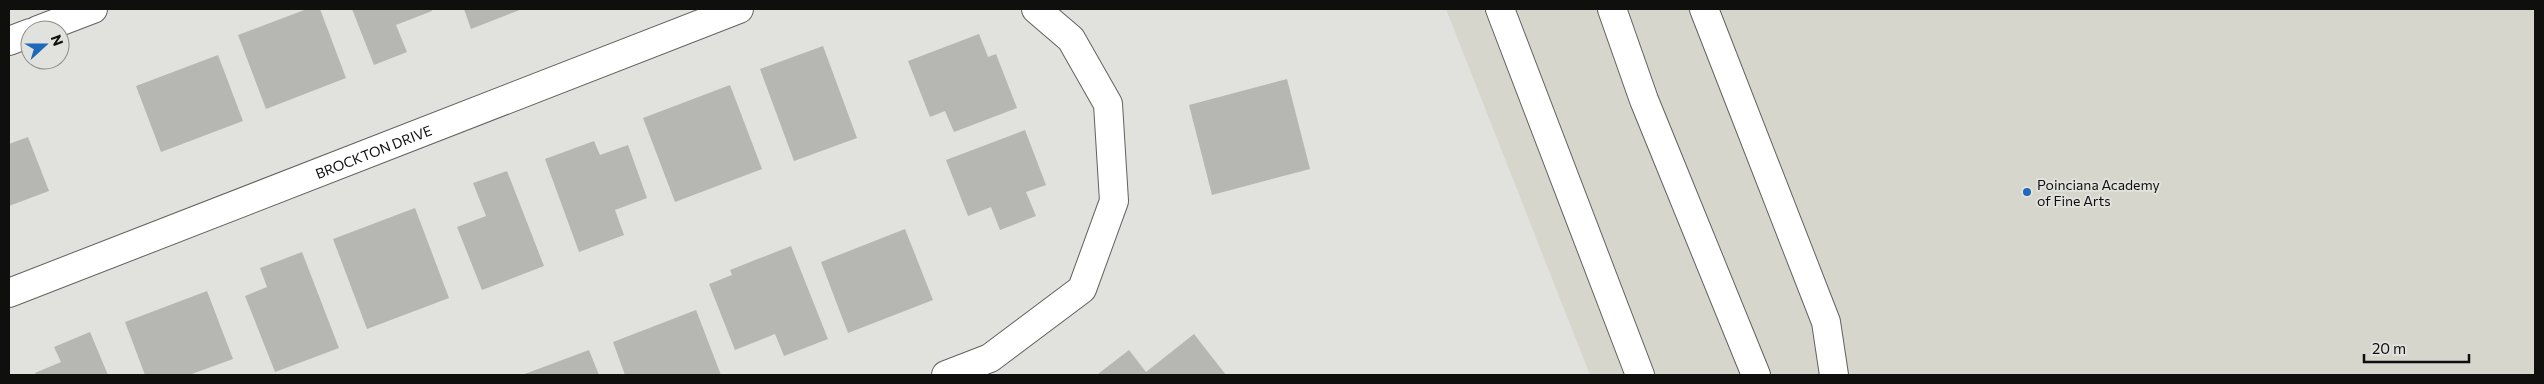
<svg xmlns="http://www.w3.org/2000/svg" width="2544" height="384" viewBox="0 0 2544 384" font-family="Commissioner,sans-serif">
<rect width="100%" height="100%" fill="#e1e1de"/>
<path fill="#d6d6cc" d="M1446,9H2535V375H1590Z"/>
<g fill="#b6b6b3">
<path d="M307,9H320L346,78L266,109L238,35Z"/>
<path d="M352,9H431L432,11L396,25L407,52L374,65Z"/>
<path d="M464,9H522L471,29Z"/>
<path d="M979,34L988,57L996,54L1017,108L954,132L945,111L930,117L908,61Z"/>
<path d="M823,46L857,138L794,161L760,69Z"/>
<path d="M218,55L243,121L161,152L136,86Z"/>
<path d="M1287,79L1310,169L1212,195L1189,105Z"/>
<path d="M730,85L762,169L675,202L643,118Z"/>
<path d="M1025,130L1046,185L1026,192L1036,216L1000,230L991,207L968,216L946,160Z"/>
<path d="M28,137L49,191L9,206V144Z"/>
<path d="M594,141L600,155L628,145L647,198L615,210L624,235L579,252L545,159Z"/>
<path d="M507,171L544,266L482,290L457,227L486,216L473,183Z"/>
<path d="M415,208L449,298L367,329L333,239Z"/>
<path d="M905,229L933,300L848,333L821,262Z"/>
<path d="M791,246L828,339L784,356L775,334L735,350L709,284L732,275L730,270Z"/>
<path d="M302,252L339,348L275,372L245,296L267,287L260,268Z"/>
<path d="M207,291L233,359L189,375H145L125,322Z"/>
<path d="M696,310L721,375H625L613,342Z"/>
<path d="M90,332L108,375H36L35,373L61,362L54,347Z"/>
<path d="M1194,334L1226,375L1098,374L1129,350L1146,372Z"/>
<path d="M589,350L599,375H522Z"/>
</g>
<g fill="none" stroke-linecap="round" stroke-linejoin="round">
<defs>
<g id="minor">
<path d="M1500,9L1640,375"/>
<path d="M1612,9L1644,100L1756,375"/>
<path d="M1704,9L1826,322L1834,375"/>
<path d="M38,30L93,9"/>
<path d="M9,41L30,33"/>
<path id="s1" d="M9,293L739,9"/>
<path d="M946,375L990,358L1082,289L1114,201L1108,104L1071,39L1036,9"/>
</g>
</defs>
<use href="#minor" stroke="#62625f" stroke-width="30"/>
<use href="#minor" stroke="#fff" stroke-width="28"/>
</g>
<circle fill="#1e69b8" stroke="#e1e1de" stroke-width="2" cx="2027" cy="192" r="5"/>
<g text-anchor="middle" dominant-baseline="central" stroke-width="4" stroke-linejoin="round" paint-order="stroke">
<g font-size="14" fill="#0f0f0e" stroke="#e1e1de">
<text stroke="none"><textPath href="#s1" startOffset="391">BROCKTON DRIVE</textPath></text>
</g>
<g font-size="14" fill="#0f0f0e" stroke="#e1e1de" text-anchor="start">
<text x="2037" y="184">Poinciana Academy<tspan x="2037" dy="16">of Fine Arts</tspan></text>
</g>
</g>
<rect width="2544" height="384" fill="none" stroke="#0f0f0e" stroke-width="20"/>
<g transform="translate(45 45) rotate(69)"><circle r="24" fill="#e1e1de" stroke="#8d8d8b"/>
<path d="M0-4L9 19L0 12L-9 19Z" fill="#1e69b8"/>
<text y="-8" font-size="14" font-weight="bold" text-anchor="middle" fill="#0f0f0e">N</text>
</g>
<path d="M2364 354v8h105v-8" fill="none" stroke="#0f0f0e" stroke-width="2.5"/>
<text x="2372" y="354" font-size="15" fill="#0f0f0e" stroke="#e1e1de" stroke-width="4" paint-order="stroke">20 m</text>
</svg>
